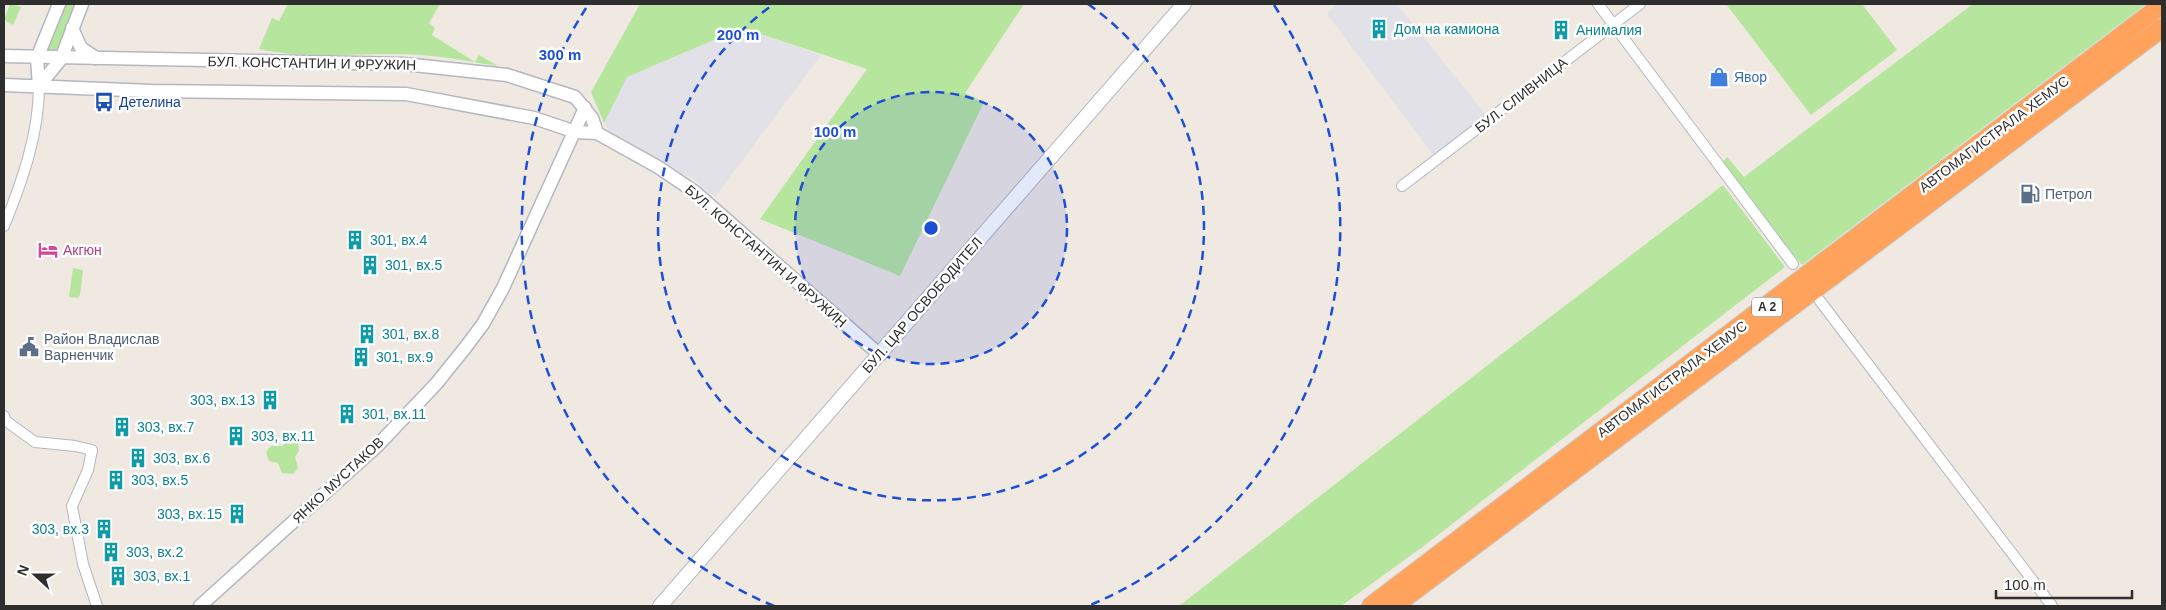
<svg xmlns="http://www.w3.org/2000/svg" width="2166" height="610" viewBox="0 0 2166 610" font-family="Helvetica,sans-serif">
<rect width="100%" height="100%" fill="#efe9e1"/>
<g fill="#e3e1e8">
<path d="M1336,4H1397L1486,115L1433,155L1327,14Z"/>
<path d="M742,28L821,55L715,197L695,180L613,137L604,123L627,77Z"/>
</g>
<g fill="#b6e59e">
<path d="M10,4L21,7L13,25L4,20Z"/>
<path d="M59,4H81L61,59L37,58Z"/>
<path d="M288,4H440L429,23L435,28L432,35L475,62L479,55L498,66C473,62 447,57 422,55C368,51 312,61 259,49L272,18L279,21Z"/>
<path d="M640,4H1024L965,93L984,102L900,276L760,219L867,69L742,28L627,77L604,123L591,92Z"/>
<path d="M1726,4H1862L1897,50L1811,115Z"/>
<path d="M1973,4H2146L1802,265L1721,164L1727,157L1744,177Z"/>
<path d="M1723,185L1785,267L1425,545L1341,606H1179L1511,347Z"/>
<path d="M73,268L83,270L80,295L77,298L69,297Z"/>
<path d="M288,439L298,441L299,451L295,457L298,468L293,474L282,473L278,463L269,461L266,452L271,446H282Z"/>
</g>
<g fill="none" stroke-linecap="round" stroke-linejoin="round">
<defs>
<g id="minor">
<path d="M1598,4L1793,264"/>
<path d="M1402,186L1640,4"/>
<path d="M4,226C22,182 39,134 39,86"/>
<path d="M1820,301L2052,606"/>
<path d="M4,416L6,421L35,442L75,446L92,450L88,470L72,506L83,564L97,606"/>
</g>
<g id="tertiary">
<path d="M72,28L81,48L96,58"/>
<path d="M4,56L404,64L507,75L575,97L592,118L597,133"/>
<path d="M4,85L152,91L406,94L534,118L576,132L597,133L658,167L695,192L880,355"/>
<path d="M39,86L61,59L82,4"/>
<path d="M39,86L37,58L59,4"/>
<path d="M200,606L377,446L436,384L465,348L483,324L503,288L585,108"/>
</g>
<path id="secondary" d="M660,606L1184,4"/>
<g id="motorway">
<path d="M1371,606L2162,5"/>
<path d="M1394,606L2162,28"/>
</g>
</defs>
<use href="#minor" stroke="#b4b7c1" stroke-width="12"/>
<use href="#tertiary" stroke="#b4b7c1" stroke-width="15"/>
<use href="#secondary" stroke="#b4b7c1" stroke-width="16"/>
<use href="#motorway" stroke="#c9c9c9" stroke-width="20"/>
<use href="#minor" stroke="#fff" stroke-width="10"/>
<use href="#tertiary" stroke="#fff" stroke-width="12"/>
<use href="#secondary" stroke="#fff" stroke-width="14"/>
<use href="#motorway" stroke="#ffa35c" stroke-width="18"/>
</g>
<circle cx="931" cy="228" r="136" fill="#1d4ed8" fill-opacity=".12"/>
<g fill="none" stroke="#1d4ed8" stroke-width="2.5" stroke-dasharray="9 6">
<circle cx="931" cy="228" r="136"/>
<path d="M1088 4A273 273 0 1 1 774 4"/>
<path d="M774 606A409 409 0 0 1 588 5M1274 5A409 409 0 0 1 1088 606"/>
</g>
<defs>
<symbol id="building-bare" viewBox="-9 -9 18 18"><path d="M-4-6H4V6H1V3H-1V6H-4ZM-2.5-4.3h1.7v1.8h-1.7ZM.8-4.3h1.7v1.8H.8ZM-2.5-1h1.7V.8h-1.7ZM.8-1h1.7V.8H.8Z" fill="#0f9aa8" stroke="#fff" stroke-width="2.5" paint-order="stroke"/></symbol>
<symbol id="shop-bare" viewBox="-9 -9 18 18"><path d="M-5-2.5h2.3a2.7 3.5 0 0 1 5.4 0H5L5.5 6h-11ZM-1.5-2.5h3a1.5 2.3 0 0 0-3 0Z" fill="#3f7fe0" stroke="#fff" stroke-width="2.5" paint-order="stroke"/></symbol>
<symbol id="bus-bare" viewBox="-9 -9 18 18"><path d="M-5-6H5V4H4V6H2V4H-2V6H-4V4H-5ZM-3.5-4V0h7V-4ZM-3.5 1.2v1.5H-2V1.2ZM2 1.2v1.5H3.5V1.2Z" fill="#1a4fb4" stroke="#fff" stroke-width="2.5" paint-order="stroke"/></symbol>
<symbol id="fuel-bare" viewBox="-9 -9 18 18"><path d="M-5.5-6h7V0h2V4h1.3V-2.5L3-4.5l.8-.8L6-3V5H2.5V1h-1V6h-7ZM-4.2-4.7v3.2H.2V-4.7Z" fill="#5c6f8a" stroke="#fff" stroke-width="2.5" paint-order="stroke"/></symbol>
<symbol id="hotel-bare" viewBox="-9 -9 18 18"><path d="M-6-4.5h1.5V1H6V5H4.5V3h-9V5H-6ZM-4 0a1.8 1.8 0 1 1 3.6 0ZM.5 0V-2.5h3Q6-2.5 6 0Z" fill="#d1479c" stroke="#fff" stroke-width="2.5" paint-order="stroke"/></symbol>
<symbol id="civic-bare" viewBox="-9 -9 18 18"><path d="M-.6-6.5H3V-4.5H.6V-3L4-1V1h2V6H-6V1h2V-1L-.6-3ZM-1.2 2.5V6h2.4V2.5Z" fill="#5c6f8a" stroke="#fff" stroke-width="2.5" paint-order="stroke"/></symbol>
</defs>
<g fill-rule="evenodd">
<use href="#building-bare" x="1365" y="15" width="28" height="28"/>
<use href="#building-bare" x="1547" y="16" width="28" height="28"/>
<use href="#shop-bare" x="1705" y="63" width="28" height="28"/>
<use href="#bus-bare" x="90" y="88" width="28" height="28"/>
<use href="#fuel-bare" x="2016" y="180" width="28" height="28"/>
<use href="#building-bare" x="341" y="226" width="28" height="28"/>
<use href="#hotel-bare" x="34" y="236" width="28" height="28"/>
<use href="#building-bare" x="356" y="251" width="28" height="28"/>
<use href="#building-bare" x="353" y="320" width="28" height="28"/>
<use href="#civic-bare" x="15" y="333" width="28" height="28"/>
<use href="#building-bare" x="347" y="343" width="28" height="28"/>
<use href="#building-bare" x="256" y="386" width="28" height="28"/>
<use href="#building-bare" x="333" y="400" width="28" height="28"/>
<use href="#building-bare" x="108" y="413" width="28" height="28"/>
<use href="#building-bare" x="222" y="422" width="28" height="28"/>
<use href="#building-bare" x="124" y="444" width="28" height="28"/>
<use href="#building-bare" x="102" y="466" width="28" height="28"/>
<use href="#building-bare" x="223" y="500" width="28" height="28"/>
<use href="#building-bare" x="90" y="515" width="28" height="28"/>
<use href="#building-bare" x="97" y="538" width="28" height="28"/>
<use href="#building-bare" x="104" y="562" width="28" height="28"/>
</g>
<g text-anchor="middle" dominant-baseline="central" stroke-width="5" stroke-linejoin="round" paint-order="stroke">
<rect fill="#fff" stroke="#6d6d6d" stroke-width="1" x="1752" y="297.5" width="30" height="19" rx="4"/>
<g font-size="12" font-weight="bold" fill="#2e2e2e">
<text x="1767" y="307">A 2</text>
</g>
<g font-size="14" fill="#0d838f" stroke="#fff" text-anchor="start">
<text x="1394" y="29">Дом на камиона</text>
<text x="1576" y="30">Анималия</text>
<text x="370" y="240">301, вх.4</text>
<text x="385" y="265">301, вх.5</text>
<text x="382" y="334">301, вх.8</text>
<text x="376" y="357">301, вх.9</text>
<text x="255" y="400" text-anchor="end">303, вх.13</text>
<text x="362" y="414">301, вх.11</text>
<text x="137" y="427">303, вх.7</text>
<text x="251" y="436">303, вх.11</text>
<text x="153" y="458">303, вх.6</text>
<text x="131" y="480">303, вх.5</text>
<text x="222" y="514" text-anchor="end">303, вх.15</text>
<text x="89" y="529" text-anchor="end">303, вх.3</text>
<text x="126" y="552">303, вх.2</text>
<text x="133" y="576">303, вх.1</text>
</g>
<g font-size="14" fill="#2e2e2e" stroke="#fff">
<text transform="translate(312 63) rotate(1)">БУЛ. КОНСТАНТИН И ФРУЖИН</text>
<text transform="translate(1521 95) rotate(-38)">БУЛ. СЛИВНИЦА</text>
<text transform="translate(1994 134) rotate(-37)">АВТОМАГИСТРАЛА ХЕМУС</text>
<text transform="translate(766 256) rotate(41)">БУЛ. КОНСТАНТИН И ФРУЖИН</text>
<text transform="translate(922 305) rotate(-49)">БУЛ. ЦАР ОСВОБОДИТЕЛ</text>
<text transform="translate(1672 379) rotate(-37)">АВТОМАГИСТРАЛА ХЕМУС</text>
<text transform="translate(338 480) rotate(-43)">ЯНКО МУСТАКОВ</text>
</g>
<g font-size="14" fill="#366cbe" stroke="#fff" text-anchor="start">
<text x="1734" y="77">Явор</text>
</g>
<g font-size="14" fill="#164399" stroke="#fff" text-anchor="start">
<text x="119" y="102">Детелина</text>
</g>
<g font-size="14" fill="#4e5e75" stroke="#fff" text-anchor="start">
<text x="2045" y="194">Петрол</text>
<text x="44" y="339">Район Владислав<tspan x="44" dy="16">Варненчик</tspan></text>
</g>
<g font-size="14" fill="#b23c85" stroke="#fff" text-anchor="start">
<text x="63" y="250">Акгюн</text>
</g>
</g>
<circle cx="931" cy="228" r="8" fill="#1d4ed8" stroke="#fff" stroke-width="2.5"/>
<g font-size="15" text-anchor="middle" font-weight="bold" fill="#1d4ed8" stroke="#fff" stroke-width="5" stroke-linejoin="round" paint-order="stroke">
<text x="738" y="40">200 m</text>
<text x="560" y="60">300 m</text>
<text x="835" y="137">100 m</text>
</g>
<rect width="2166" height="610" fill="none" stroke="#2e2e2e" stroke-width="10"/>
<g transform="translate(35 575) rotate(291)" stroke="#ffffff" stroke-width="4" paint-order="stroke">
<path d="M0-4L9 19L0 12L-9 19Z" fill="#2e2e2e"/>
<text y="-8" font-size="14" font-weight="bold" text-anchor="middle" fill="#2e2e2e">N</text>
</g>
<path d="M1996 590v8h136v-8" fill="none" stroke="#2e2e2e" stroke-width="2.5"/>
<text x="2004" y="590" font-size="15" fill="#2e2e2e" stroke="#ffffff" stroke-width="4" paint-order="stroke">100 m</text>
</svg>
